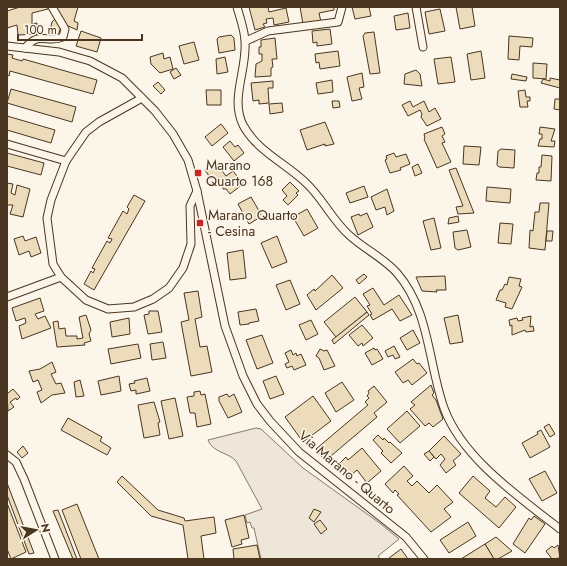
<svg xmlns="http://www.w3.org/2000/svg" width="567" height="566" viewBox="0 0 567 566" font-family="Jost,sans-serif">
<rect width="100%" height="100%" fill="#fbf6e9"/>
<path fill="#ede6d9" stroke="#887966" d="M256,428L261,429L303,468L381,524L399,539L378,556L380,559H261L254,528H252L250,522L247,523L245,515L262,509L236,461C228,452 213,453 208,440Z"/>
<g fill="#ecdcbc" stroke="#4a3520">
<path d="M20,7H47L48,9L32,13V24L37,23V34L18,35L17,25L7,28V11Z"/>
<path d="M54,7H78L74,21L78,23L77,30L66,25L62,17Z"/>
<path d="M249,7H268L269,12L286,8L289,22L274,25L273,18L266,19L267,23L263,24L265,27L255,30Z"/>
<path d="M300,7H334V10L319,13L321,22L303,24Z"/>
<path d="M352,7H369L371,16L355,19Z"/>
<path d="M456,7H472L475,26L460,29Z"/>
<path d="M440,9L445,31L429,34L425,12Z"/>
<path d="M408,13L410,28L396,30L394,16Z"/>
<path d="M55,19L62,24L58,36L49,34L52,22Z"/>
<path d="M330,29L332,44L317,46V42L313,43L312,31Z"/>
<path d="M81,31L101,38L97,52L76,46Z"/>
<path d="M374,32L380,73L370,74L363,36L365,33Z"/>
<path d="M231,35L234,38L235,50L219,53L217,39L219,37Z"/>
<path d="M509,36L533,38L532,47L520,46L519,60L508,59Z"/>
<path d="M275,38L277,59H272L273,67L271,68V76L255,77L256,64L262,61V54H259V47H261V40Z"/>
<path d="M194,42L199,60L184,64L179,46Z"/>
<path d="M338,51L340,66L320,69L319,62L316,63L315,54Z"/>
<path d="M481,51L485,78L471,80L467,54Z"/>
<path d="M163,53L164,59L170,57L173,69L160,73L151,64L150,57Z"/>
<path d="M7,54L13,55L12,58L22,61L23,59L97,80L93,94L10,71L9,76L7,75Z"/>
<path d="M225,57L228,72L217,74L216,59Z"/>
<path d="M451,57L455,82L438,84L434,59Z"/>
<path d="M533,63L547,64L546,79L533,78Z"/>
<path d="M176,68L181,75L174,79L170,72Z"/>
<path d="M416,70L420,74L422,86L404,84L405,74Z"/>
<path d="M362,73L364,87L359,88L362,99L352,101L347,77Z"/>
<path d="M512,74L527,77L526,81L511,79Z"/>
<path d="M550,78L560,80V88L541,83L543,79L550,81Z"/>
<path d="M332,80L333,92L318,94L316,83Z"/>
<path d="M273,81V88H268L269,103L259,104V100L253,101L251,83Z"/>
<path d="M158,82L165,90L161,94L153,86Z"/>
<path d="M11,89L76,107L72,122L7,103Z"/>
<path d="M206,90H221V105H207Z"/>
<path d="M525,90L526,97H530V101H527L528,107H520L518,91Z"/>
<path d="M555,99H560V110L554,109Z"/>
<path d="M332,101H339L340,107L333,108Z"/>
<path d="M410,101L413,107L424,101L429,112L435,108L441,119L427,126L421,117L422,114L420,110L408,116L402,105Z"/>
<path d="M282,103L283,112L270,114L269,104Z"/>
<path d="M7,116L55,130L51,143L7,130Z"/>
<path d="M325,122L334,144L325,146V144L307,150L300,130Z"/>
<path d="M221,124L228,133L212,146L205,137Z"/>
<path d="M442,127L445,134L442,136L445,142L442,143L451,162L437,168L424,139L425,138L424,134Z"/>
<path d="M540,127L555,129L551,141H555L554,147L538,146L540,139H542V134H539Z"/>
<path d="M230,141L235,147L238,145L244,153L234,161L223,147Z"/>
<path d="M464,146L481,147L479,165L463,164Z"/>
<path d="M501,149L515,150L514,168L499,167L497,165L498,151Z"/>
<path d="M7,153L44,163L41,175L7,166Z"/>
<path d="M394,153L396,157L406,154L410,164L400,168L401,170L390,173L385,160L387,159L386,156Z"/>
<path d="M542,155L552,156L551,181L536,180L537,173H539V167H541Z"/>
<path d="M418,164L422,173L415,176L412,167Z"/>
<path d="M211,165L216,171L220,168L226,176L233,171L243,184L230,194L226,189H223V185L219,180L217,181L214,176L211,179L205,170Z"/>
<path d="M456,168L474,213L458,214L456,207L463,206L449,170Z"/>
<path d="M290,182L299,191L296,193L298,195L288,205L283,200L287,196L282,190Z"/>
<path d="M7,183L13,184L11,193L15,195L17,185L30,189L23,217L10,214L13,205H7Z"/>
<path d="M364,186L368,197L350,203L346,193Z"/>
<path d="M487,187L511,189L510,203L486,201Z"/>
<path d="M387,189L394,211L387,215L385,207L376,210L371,197Z"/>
<path d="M134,195L145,201L94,290L84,284L91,271L93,273L95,269L92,268L107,241L110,243L112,239L108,238L123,211L127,214L129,209L127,207Z"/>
<path d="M251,197L262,216L249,224L238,204Z"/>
<path d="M540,203H549L545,250L529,248L530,230L533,231L535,212H539Z"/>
<path d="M307,209L318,228L304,236L293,217Z"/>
<path d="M367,213L373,227L358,235L351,217L359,214L360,216Z"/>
<path d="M458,216L459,222L448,224L449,218Z"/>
<path d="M434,218L441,248L431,250L423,221Z"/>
<path d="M500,223L513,224L511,244L498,243Z"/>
<path d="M467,230L471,247L458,250L455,248L453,232Z"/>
<path d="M547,231H553L552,241H546Z"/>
<path d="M23,236L25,241L36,237L41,253L31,257L29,251L19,255L14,239Z"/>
<path d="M277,236L287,262L272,268L261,243Z"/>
<path d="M243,250L246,278L230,280L227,253Z"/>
<path d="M364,274L367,277L359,284L356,280Z"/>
<path d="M332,275L343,288L316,310L307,295L314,289L315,291Z"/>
<path d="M445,276L446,290H436L437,292L422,291L416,277Z"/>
<path d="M509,277L521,279L519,286L522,287L512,309L505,307L506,303L496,300L500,290H502L505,284L507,285Z"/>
<path d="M290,280L300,304L286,310L276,285Z"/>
<path d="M373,288L384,305L399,295L412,315L400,321L392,309L373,320L370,315L372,314L367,306L370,305L363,294Z"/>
<path d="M198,291L202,317L195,319L200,347L207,346L212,372L191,376L181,322L189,320L184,293Z"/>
<path d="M355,297L367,312L336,337L324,322Z"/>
<path d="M40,298L44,311L35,314L38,319L45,316L51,328L22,339L19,326L26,323L25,318L16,321L12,308Z"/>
<path d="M256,309L259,321L249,323V324L240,325L238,312Z"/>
<path d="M149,311H158L162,332L148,334L144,315L149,314Z"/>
<path d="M367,312L369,315L334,344L332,340Z"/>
<path d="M86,315L91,330L89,334L91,341L84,343L85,345L57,347L53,322L58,321L59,329L65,328L66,336H77V339L83,338L79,317Z"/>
<path d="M458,315L463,342L450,344L444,318Z"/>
<path d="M531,316L530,327L533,326L534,331L526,332L525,330L512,335V325L510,326L509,320L517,318L518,321L523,320L522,318Z"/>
<path d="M129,318L130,334L112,337L110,322Z"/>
<path d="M311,320L318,334L306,340L299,325Z"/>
<path d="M362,325L373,338L363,346L362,343L358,346L349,335Z"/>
<path d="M413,330L420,343L407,350L400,338Z"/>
<path d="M262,335L273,363L257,369L246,340Z"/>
<path d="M163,342L166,358L152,360L150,344Z"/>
<path d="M138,344L141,358L111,364L108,349Z"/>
<path d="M394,346L400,357L395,359L393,355L388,357L385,351Z"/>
<path d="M374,348L375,350L377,349L383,359L372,365L365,353Z"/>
<path d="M320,349L324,351L327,350L335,366L324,370L319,358L316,356Z"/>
<path d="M291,350L293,355L296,353L297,356L301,354L306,365L294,370L292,366L287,368L285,364L289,362L285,353Z"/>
<path d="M413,359L417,364L419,363L427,373L412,385L408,380L403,383L395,372Z"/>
<path d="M52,362L56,372L51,374L56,384L61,383L65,393L52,395L41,403L37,392L42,390L38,380L33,382L29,371L40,369Z"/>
<path d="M119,376L121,391L101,395L98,381Z"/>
<path d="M276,376L284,394L270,399L263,381Z"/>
<path d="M147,378L150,391L136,394V390L131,391L129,384L135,383L134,381Z"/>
<path d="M80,380L84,396L76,397L74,382Z"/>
<path d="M342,382L354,400L336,412L325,393Z"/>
<path d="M431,385L434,393L432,395L436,400L443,419L433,427L429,423L425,426L410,409L415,405L411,402Z"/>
<path d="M374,386L387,402L374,413L377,417L325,461L316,449L368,405L365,402L369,398L367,396L369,393L368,391Z"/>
<path d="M13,389L20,397L17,400L16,398L10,402L14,407L8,411L7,394Z"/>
<path d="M200,391L201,395L205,394L211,424L197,427L195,413H190L187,397L194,396V392Z"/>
<path d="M227,394L229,397L234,394L242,412L228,418L219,401V397Z"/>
<path d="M313,396L331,421L303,442L285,417Z"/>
<path d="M175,398L183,436L169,439L161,401Z"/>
<path d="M154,402L160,422L158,423L160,435L144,438L138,405Z"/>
<path d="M407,411L420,426L400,443L387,429Z"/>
<path d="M68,418L102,437L100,441L111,448L107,455L61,430Z"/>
<path d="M549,424L555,434L550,437L544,427Z"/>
<path d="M541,430L550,447L530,458L522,443L538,434L537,432Z"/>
<path d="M378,435L383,440L384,438L389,443L390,442L402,453L391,463L381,453L383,451L373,440Z"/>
<path d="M444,436L461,454L453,461L456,465L446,473L440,465L445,459L441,454L436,459L429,451Z"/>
<path d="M23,446L28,453L22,458L17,452Z"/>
<path d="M362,448L381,471L367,483L357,470L349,477L340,467L337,468L336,467L346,457L348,460Z"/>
<path d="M429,451L434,457L430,461L424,454Z"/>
<path d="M404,466L413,476L407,481L412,486L417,481L429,493L437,485L453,502L444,509L451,517L431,532L397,495L399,494L395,490L393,493L385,484Z"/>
<path d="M545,471L557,493L542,501L529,479Z"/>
<path d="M122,476L158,510L184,518L185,521L214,517L216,533L201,536L204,559H188L183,525L151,516L117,482Z"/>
<path d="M473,476L490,491L485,498L496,507L505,497L516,507L499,528L459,493Z"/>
<path d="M7,483L34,553L29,554L7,495Z"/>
<path d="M7,503L26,552L11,559L7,549Z"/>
<path d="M77,504L99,559H81L62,510Z"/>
<path d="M314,509L321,512L314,522L309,518Z"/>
<path d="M58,510L77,559H73L53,511Z"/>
<path d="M244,515L249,538L241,540L242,544L232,547L225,520Z"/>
<path d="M534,516L545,524L525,553L513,544L529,518L531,520Z"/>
<path d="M320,520L327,529L321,534L314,524Z"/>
<path d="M468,522L476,536L449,553L440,540Z"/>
<path d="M496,537L512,551L498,559H494L485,544Z"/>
<path d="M485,544L494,559H461Z"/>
<path d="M257,545L260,559H234L233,549Z"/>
<path d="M558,545L560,558L552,559L546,551L552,546L554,548Z"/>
<path d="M401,549L408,559H390L389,558Z"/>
</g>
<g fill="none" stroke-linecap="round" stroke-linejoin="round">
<defs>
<g id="minor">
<path d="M237,7C240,18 245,31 245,42C247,70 230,99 243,125C257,151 285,163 305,182C322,197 332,220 349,235C364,249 384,258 397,273C430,311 428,363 444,408C462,458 519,497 560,529"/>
<path d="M416,7L423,47"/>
<path d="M246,41L268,31L338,22L342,7"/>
<path d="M7,46L59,52L90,61L122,78L155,111L173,134L188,160L197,191L225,326L243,376L257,404L270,421L299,452L406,537L424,559"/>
<path d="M25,48C40,30 47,44 63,37L65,29L52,7"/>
<path d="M142,98L99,122L86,132L66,161L51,200L47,218L53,264L61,277L86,300L108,309L134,307L153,299L169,288L183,268L191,244L190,206L197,191"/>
<path d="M7,144L66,161"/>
<path d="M7,297L61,277"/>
<path d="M7,455L16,462L24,479L55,559"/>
</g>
</defs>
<use href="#minor" stroke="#4a3520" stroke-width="9"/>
<use href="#minor" stroke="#fbf6e9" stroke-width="7"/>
</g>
<g fill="#c62828" stroke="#fbf6e9" stroke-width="1.5">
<rect x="194" y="169" width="8" height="8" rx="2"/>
<rect x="196" y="219" width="8" height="8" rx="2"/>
</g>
<g text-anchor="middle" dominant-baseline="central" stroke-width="3" stroke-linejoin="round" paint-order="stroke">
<g font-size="14" fill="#4a3520" stroke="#fbf6e9" text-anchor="start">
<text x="206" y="165">Marano<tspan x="206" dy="16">Quarto 168</tspan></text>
<text x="208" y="215">Marano Quarto<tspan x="208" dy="16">- Cesina</tspan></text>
</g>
<g font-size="14" fill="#4a3520" stroke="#fbf6e9">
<text transform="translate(347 472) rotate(40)">Via Marano - Quarto</text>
</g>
</g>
<rect width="567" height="566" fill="none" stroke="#4a3520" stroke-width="16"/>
<g transform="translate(36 530) rotate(79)" stroke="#fbf6e9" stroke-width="3" paint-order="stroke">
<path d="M0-3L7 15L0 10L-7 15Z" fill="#4a3520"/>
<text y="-6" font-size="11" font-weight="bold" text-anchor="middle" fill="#4a3520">N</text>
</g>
<path d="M18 34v6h124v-6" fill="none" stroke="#4a3520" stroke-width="2"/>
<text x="24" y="34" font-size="12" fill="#4a3520" stroke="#fbf6e9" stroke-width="3" paint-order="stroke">100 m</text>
</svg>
